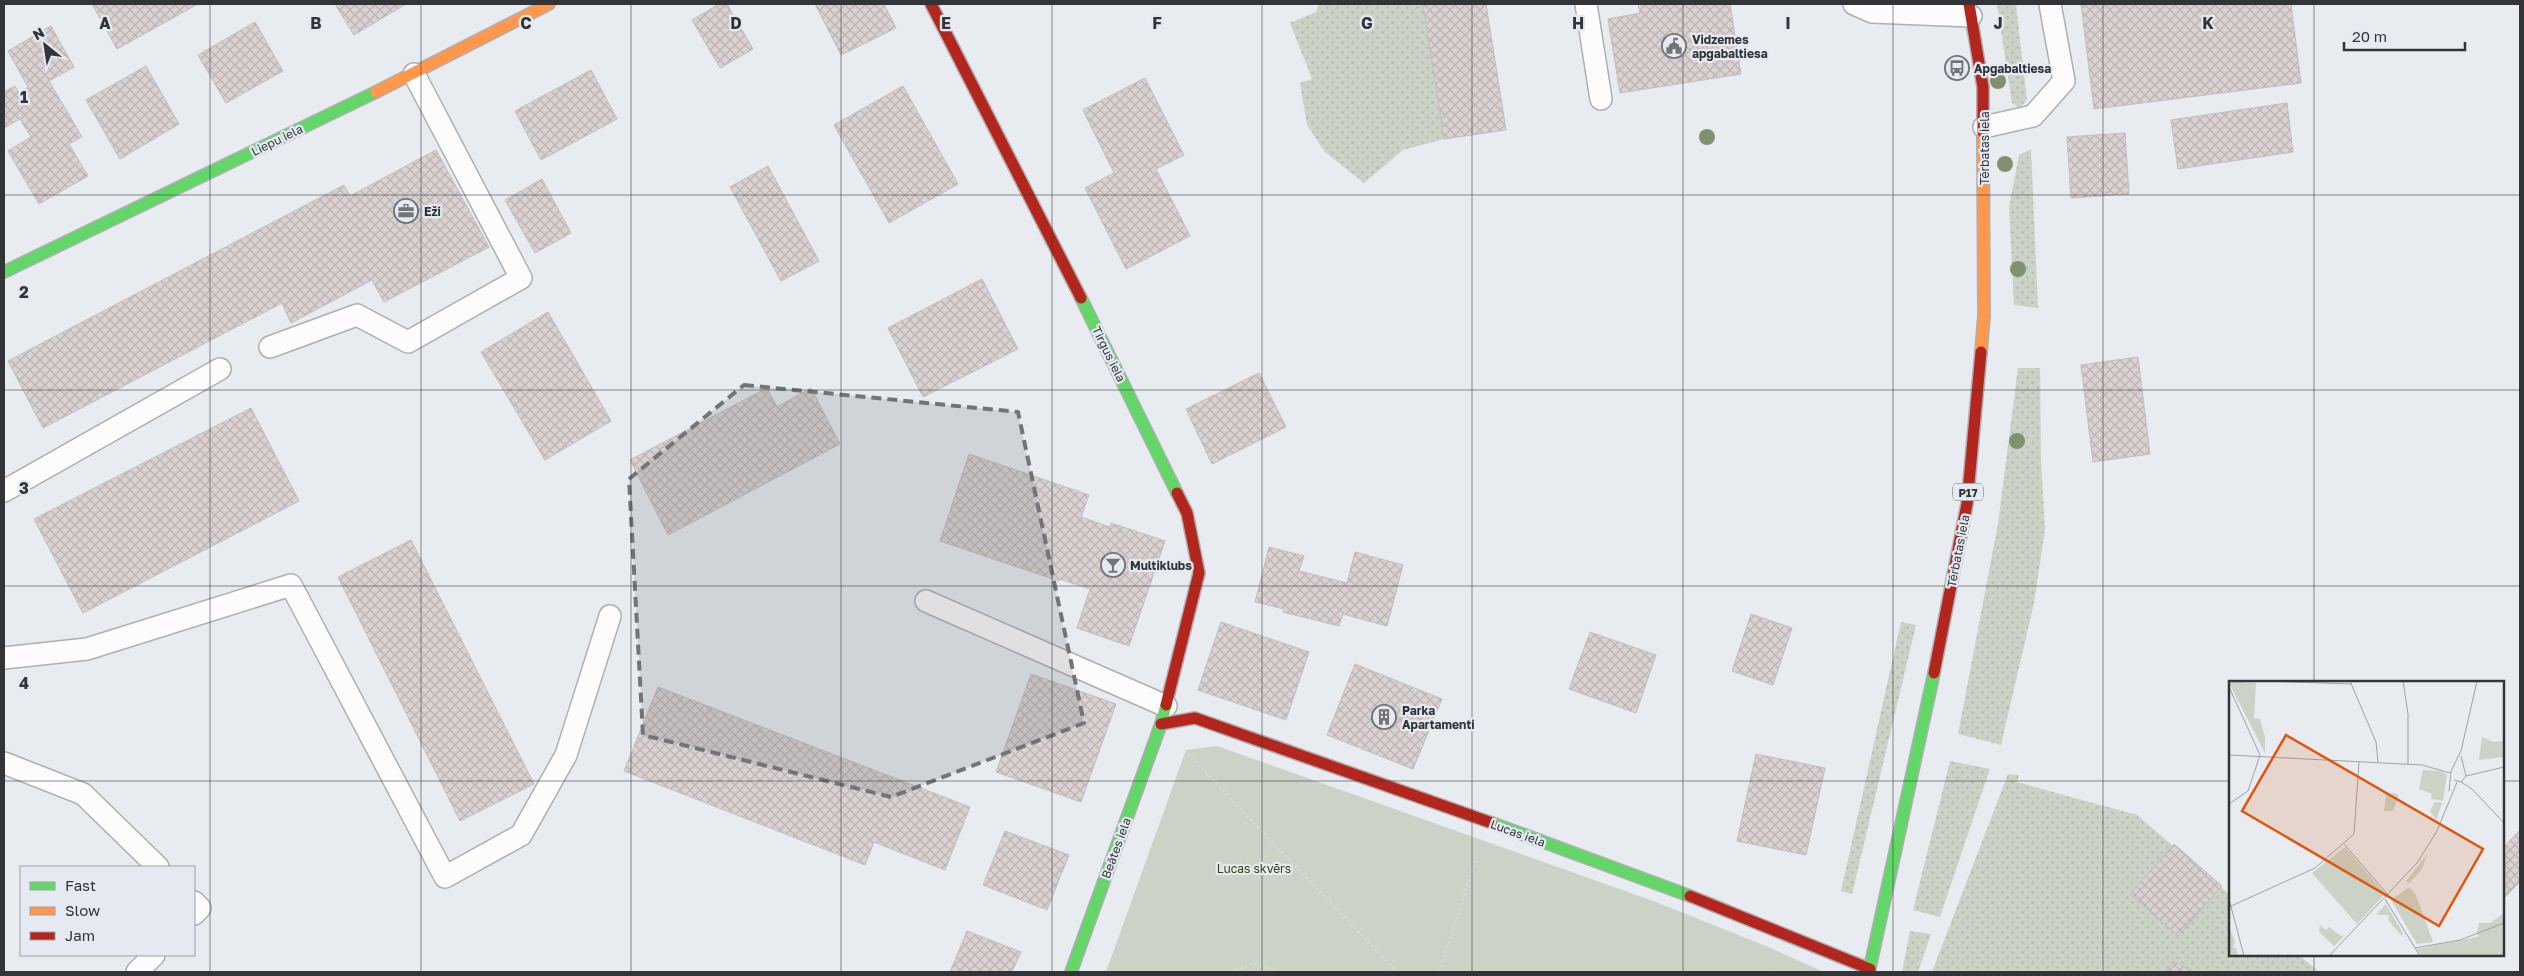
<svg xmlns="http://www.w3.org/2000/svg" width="2524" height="976" viewBox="0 0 2524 976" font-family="'Golos Text',sans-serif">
<defs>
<pattern id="grass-dots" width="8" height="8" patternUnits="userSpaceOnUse" patternTransform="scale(1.25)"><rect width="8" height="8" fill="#cad3c6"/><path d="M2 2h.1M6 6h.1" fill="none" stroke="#aeb6ab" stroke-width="1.8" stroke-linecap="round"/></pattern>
<pattern id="building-cross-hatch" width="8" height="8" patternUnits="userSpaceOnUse" patternTransform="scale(1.25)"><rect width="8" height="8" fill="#dad1d1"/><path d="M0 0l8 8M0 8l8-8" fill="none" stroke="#bcb4b4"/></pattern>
</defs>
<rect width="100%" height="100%" fill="#e8ebef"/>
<g fill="url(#grass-dots)">
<path d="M1319,4H1423L1444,139L1403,150L1364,183L1325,152L1307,125L1300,83L1312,79L1290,23L1316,12Z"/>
<path d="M1997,4H2016L2027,100L2020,108L2012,103Z"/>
<path d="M2031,149L2038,308L2014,305L2009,207L2019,155Z"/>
<path d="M2018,368H2040L2041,461L2045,529L2034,603L2001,745L1958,734L1998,524Z"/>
<path d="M1901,622L1916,625L1852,894L1841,891Z"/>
<path d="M1950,761L1990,769L1940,917L1913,910Z"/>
<path d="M2008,774L2019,775L2017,782L2137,815L2230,895V955H2299L2319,972H1932Z"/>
<path d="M1910,931L1931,934L1918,972H1902Z"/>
</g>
<path fill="#cad3c6" d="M1217,746L1656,902L1766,946L1824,972H1106L1186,750Z"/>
<g fill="url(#building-cross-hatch)" stroke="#bfbec0">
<path d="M92,4H198L117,49Z"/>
<path d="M335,4H406L354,35Z"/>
<path d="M719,4H727L753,49L720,68L692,20Z"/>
<path d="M815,4H884L896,28L841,55Z"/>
<path d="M1423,4H1486L1506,130L1444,139Z"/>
<path d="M1638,4H1730L1741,74L1620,93L1608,19L1640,13Z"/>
<path d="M2081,4H2291L2301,83L2094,109Z"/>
<path d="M255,22L283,71L226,103L198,55Z"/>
<path d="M51,26L74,67L49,81L82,137L69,144L88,176L39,204L8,151L31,137L20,119L4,128V92L15,86L19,93L28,87L8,51Z"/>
<path d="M146,66L179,124L120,159L86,100Z"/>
<path d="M591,70L617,119L541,160L515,111Z"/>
<path d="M1145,78L1184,155L1156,169L1190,236L1126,269L1085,188L1114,173L1083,110Z"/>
<path d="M903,86L958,184L889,223L834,125Z"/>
<path d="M2287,103L2293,152L2178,169L2171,120Z"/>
<path d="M2125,133L2129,194L2071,198L2067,137Z"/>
<path d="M436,150L489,247L384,302L372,280L291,323L282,303L43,428L8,361L344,185L350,196Z"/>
<path d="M768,166L819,261L781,281L730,187Z"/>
<path d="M542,179L571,233L535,253L505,200Z"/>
<path d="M982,279L1018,349L923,397L888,328Z"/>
<path d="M548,312L611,421L545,460L481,352Z"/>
<path d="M2138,357L2150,454L2093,462L2081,365Z"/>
<path d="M1259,373L1286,427L1212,464L1186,409Z"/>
<path d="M767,388L777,407L811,388L840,444L668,535L630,460Z"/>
<path d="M251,408L299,501L83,613L34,519Z"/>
<path d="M969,454L1089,495L1081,517L1110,527L1111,523L1165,541L1129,646L1077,628L1090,589L1060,579L1059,581L940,541Z"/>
<path d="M411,540L534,784L460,821L338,577Z"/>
<path d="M1269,547L1304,556L1299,571L1347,583L1355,552L1403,565L1387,626L1343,614L1339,626L1283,612L1284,609L1255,602Z"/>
<path d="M1751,614L1792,628L1773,685L1732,671Z"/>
<path d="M1221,622L1309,652L1286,720L1198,690Z"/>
<path d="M1590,632L1656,655L1636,713L1569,689Z"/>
<path d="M1355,664L1442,699L1413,769L1327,735Z"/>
<path d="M1031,674L1116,704L1081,802L996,772Z"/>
<path d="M658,687L970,807L945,870L874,842L865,865L624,771Z"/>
<path d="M1756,754L1825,768L1806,855L1737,841Z"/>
<path d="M2520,830V882L2503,899V848Z"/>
<path d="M1005,831L1069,855L1047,910L983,885Z"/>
<path d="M2174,844L2222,886L2178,936L2130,894Z"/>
<path d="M967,931L1021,952L1012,972H950Z"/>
<path d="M2173,961L2193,972H2166Z"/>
</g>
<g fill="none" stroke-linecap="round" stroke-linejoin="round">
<defs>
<g id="lane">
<path d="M1586,4L1601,99"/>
<path d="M1854,4L1872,12L1971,16"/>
<path d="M1984,127L2033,116L2064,81L2050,4"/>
<path d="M270,347L357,315L408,342L521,278L414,74"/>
<path d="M4,491L220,369"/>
<path d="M926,601L1166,706"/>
<path d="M4,658L87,649L291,585L445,877L521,835L566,755L610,616"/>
<path d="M4,763L83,794L158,867"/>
<path d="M194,902L200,908L194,914"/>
<path d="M137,972L154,955"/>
</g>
<g id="fast">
<path d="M4,272L376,92"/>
<path d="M1081,298L1177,493"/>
<path d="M1492,823L1690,896"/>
<path d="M1071,972L1161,724L1166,705"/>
<path d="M1869,972L1934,673"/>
</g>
<g id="slow">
<path d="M376,92L549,4"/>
<path d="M1981,352L1984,316L1983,132"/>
</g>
<g id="jam">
<path d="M931,4L1081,298"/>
<path d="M1969,4L1983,87V132"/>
<path d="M1934,673L1967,504L1981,352"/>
<path d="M1166,705L1199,573L1187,513L1177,493"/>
<path d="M1161,724L1195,718L1492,823"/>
<path d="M1690,896L1870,969"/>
</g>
</defs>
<use href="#lane" stroke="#adafb2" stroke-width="24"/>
<use href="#fast" stroke="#adafb2" stroke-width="14"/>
<use href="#slow" stroke="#adafb2" stroke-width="14"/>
<use href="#jam" stroke="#adafb2" stroke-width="14"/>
<g stroke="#d7d7d9" stroke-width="3" stroke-dasharray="2.5 2.5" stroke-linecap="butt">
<path d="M1188,754L1397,972"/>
<path d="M1231,972L1253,963L1279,972"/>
<path d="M1439,972L1477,857"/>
<path d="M1768,972L1779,971"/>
</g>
<use href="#lane" stroke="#fcfcfd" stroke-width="21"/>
<use href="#fast" stroke="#63d668" stroke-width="11"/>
<use href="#slow" stroke="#ff974d" stroke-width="11"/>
<use href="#jam" stroke="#b3261e" stroke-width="11"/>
</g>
<g fill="#809170">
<circle cx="1998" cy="81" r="8"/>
<circle cx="1707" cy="137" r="8"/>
<circle cx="2005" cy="164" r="8"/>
<circle cx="2018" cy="269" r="8"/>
<circle cx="2017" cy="441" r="8"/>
</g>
<path fill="#727477" fill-opacity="0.2" stroke="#727477" stroke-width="4" stroke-dasharray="10 6" stroke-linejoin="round" d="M744,385L1018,412L1084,723L891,797L643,735L629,479Z"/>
<path fill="none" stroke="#323437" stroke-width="1" stroke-opacity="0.55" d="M210,4V972M421,4V972M631,4V972M841,4V972M1052,4V972M1262,4V972M1472,4V972M1683,4V972M1893,4V972M2103,4V972M2314,4V682M4,195H2520M4,390H2520M4,586H2520M4,781H2230M2503,781H2520M2314,955V972"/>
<defs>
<symbol id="civic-ring" viewBox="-11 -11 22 22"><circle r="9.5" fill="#e5eaf2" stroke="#727477" stroke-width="1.5"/><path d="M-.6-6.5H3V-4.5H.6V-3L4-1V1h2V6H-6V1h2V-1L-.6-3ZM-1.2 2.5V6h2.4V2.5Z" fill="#727477"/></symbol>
<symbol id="bus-ring" viewBox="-11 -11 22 22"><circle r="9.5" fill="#e5eaf2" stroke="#727477" stroke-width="1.5"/><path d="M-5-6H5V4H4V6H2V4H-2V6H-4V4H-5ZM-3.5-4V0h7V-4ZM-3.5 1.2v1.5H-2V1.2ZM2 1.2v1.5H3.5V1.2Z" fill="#727477"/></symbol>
<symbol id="office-ring" viewBox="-11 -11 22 22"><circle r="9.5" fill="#e5eaf2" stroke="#727477" stroke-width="1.5"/><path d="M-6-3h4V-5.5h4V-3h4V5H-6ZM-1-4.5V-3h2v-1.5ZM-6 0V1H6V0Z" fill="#727477"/></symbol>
<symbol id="bar-ring" viewBox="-11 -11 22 22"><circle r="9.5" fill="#e5eaf2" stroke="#727477" stroke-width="1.5"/><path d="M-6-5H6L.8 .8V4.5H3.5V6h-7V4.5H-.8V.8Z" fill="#727477"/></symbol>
<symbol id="building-ring" viewBox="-11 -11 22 22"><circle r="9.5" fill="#e5eaf2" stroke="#727477" stroke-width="1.5"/><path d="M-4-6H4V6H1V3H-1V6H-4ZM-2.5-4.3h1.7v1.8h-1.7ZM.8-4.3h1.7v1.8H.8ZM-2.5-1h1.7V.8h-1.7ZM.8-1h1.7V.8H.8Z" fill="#727477"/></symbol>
</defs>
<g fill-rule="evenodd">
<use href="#civic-ring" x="1660" y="32" width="28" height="28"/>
<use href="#bus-ring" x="1943" y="54" width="28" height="28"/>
<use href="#office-ring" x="392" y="197" width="28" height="28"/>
<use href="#bar-ring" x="1099" y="551" width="28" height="28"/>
<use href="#building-ring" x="1370" y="703" width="28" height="28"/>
</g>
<g text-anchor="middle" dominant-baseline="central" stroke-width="4.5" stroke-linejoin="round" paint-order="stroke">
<rect fill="#e5eaf2" stroke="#686b6f" stroke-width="1" x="1953" y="483.5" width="30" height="17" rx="4"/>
<g font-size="11" font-weight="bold" fill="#323437">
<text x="1968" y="492">P17</text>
</g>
<g font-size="12" font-weight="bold" fill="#323437" stroke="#e5eaf2" text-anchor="start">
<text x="1692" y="39">Vidzemes<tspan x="1692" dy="14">apgabaltiesa</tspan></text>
<text x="1974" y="68">Apgabaltiesa</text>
<text x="424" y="211">Eži</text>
<text x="1130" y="565">Multiklubs</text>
<text x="1402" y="710">Parka<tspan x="1402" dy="14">Apartamenti</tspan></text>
</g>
<g font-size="12" fill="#323437" stroke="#e5eaf2">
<text transform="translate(277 140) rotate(-26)">Liepu iela</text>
<text transform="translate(1984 148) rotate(-90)">Tērbatas iela</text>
<text transform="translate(1109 354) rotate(64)">Tirgus iela</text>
<text transform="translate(1958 551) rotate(-79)">Tērbatas iela</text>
<text transform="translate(1518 833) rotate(20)">Lucas iela</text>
<text transform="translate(1116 848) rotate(-70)">Beātes iela</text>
</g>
<g font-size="12" fill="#2b4808" stroke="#e5eaf2">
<text x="1254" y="868">Lucas skvērs</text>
</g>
</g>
<g transform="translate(2229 681)">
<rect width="275" height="275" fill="#e8ebef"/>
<path d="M2,0L27,2L25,37L31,38L36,56V72L0,2ZM194,89L212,90L218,94L214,120L202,118L203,113L190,108ZM165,112L170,114L164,130H155L157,114ZM206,121L213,122L207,139L201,130ZM198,174L193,188L180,203L177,200ZM180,206L187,214L204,261L188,263L162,219ZM157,223L174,252L173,255L159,239L160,234H147ZM91,244L97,249L100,246L112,255L116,254L105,265L90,251Z" fill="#cad3c6"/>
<path d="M275,232V258H251L248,252L250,242H261Z" fill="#cad3c6"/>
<path d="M253,56L264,61L275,60V76L250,79ZM116,166L156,213L128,243L83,192ZM275,244V275H192L188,268L248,256ZM0,246L6,260L4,267H7L9,275H0Z" fill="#cad3c6"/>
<path fill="none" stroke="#9fa2a5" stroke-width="1" d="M37,0L122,3M121,0L147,61L149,81M174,0L179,33V83M0,6L31,74L19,110L0,123M0,74L193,84L221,92M237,95L275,86M225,99L232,101L237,95L232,75M232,101L243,108L275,142M220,110L222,90L232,70L248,0M115,163L159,214M0,218L15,275M156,218L191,275M0,226L86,187L125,153L130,81M186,267L231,259L275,242M100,275L188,182L208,150L228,101"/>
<path fill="#df570e" fill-opacity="0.15" stroke="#df570e" stroke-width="2.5" d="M57,54L254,168L210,245L13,130Z"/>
<rect width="275" height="275" fill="none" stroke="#323437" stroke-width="2.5"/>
</g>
<g font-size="16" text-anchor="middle" font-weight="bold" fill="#323437" stroke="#e5eaf2" stroke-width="4.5" stroke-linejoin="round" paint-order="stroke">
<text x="105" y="29">A</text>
<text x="316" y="29">B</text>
<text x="526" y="29">C</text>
<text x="736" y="29">D</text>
<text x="946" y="29">E</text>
<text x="1157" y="29">F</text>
<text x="1367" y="29">G</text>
<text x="1578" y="29">H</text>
<text x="1788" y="29">I</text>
<text x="1998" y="29">J</text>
<text x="2208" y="29">K</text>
<text x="24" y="103">1</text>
<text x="24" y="298">2</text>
<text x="24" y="494">3</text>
<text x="24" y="689">4</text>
</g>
<rect width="2524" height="976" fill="none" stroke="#323437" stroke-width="10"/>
<rect x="20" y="866" width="175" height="90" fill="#e5eaf2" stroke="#9da1a7"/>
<rect x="30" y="882" width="25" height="8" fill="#63d668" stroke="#9da1a7"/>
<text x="65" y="891" font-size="15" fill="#323437">Fast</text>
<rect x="30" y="907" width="25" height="8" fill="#ff974d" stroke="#9da1a7"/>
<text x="65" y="916" font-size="15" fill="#323437">Slow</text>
<rect x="30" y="932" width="25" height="8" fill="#b3261e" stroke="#9da1a7"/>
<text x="65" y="941" font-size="15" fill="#323437">Jam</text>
<g transform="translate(45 45) rotate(330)" stroke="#e5eaf2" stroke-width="4" paint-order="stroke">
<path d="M0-4L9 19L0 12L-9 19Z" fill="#323437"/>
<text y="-8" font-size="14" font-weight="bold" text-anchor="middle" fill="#323437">N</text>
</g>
<path d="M2344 42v8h121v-8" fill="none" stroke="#323437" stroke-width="2.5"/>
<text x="2352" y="42" font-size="15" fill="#323437" stroke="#e5eaf2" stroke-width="4" paint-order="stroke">20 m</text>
</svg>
